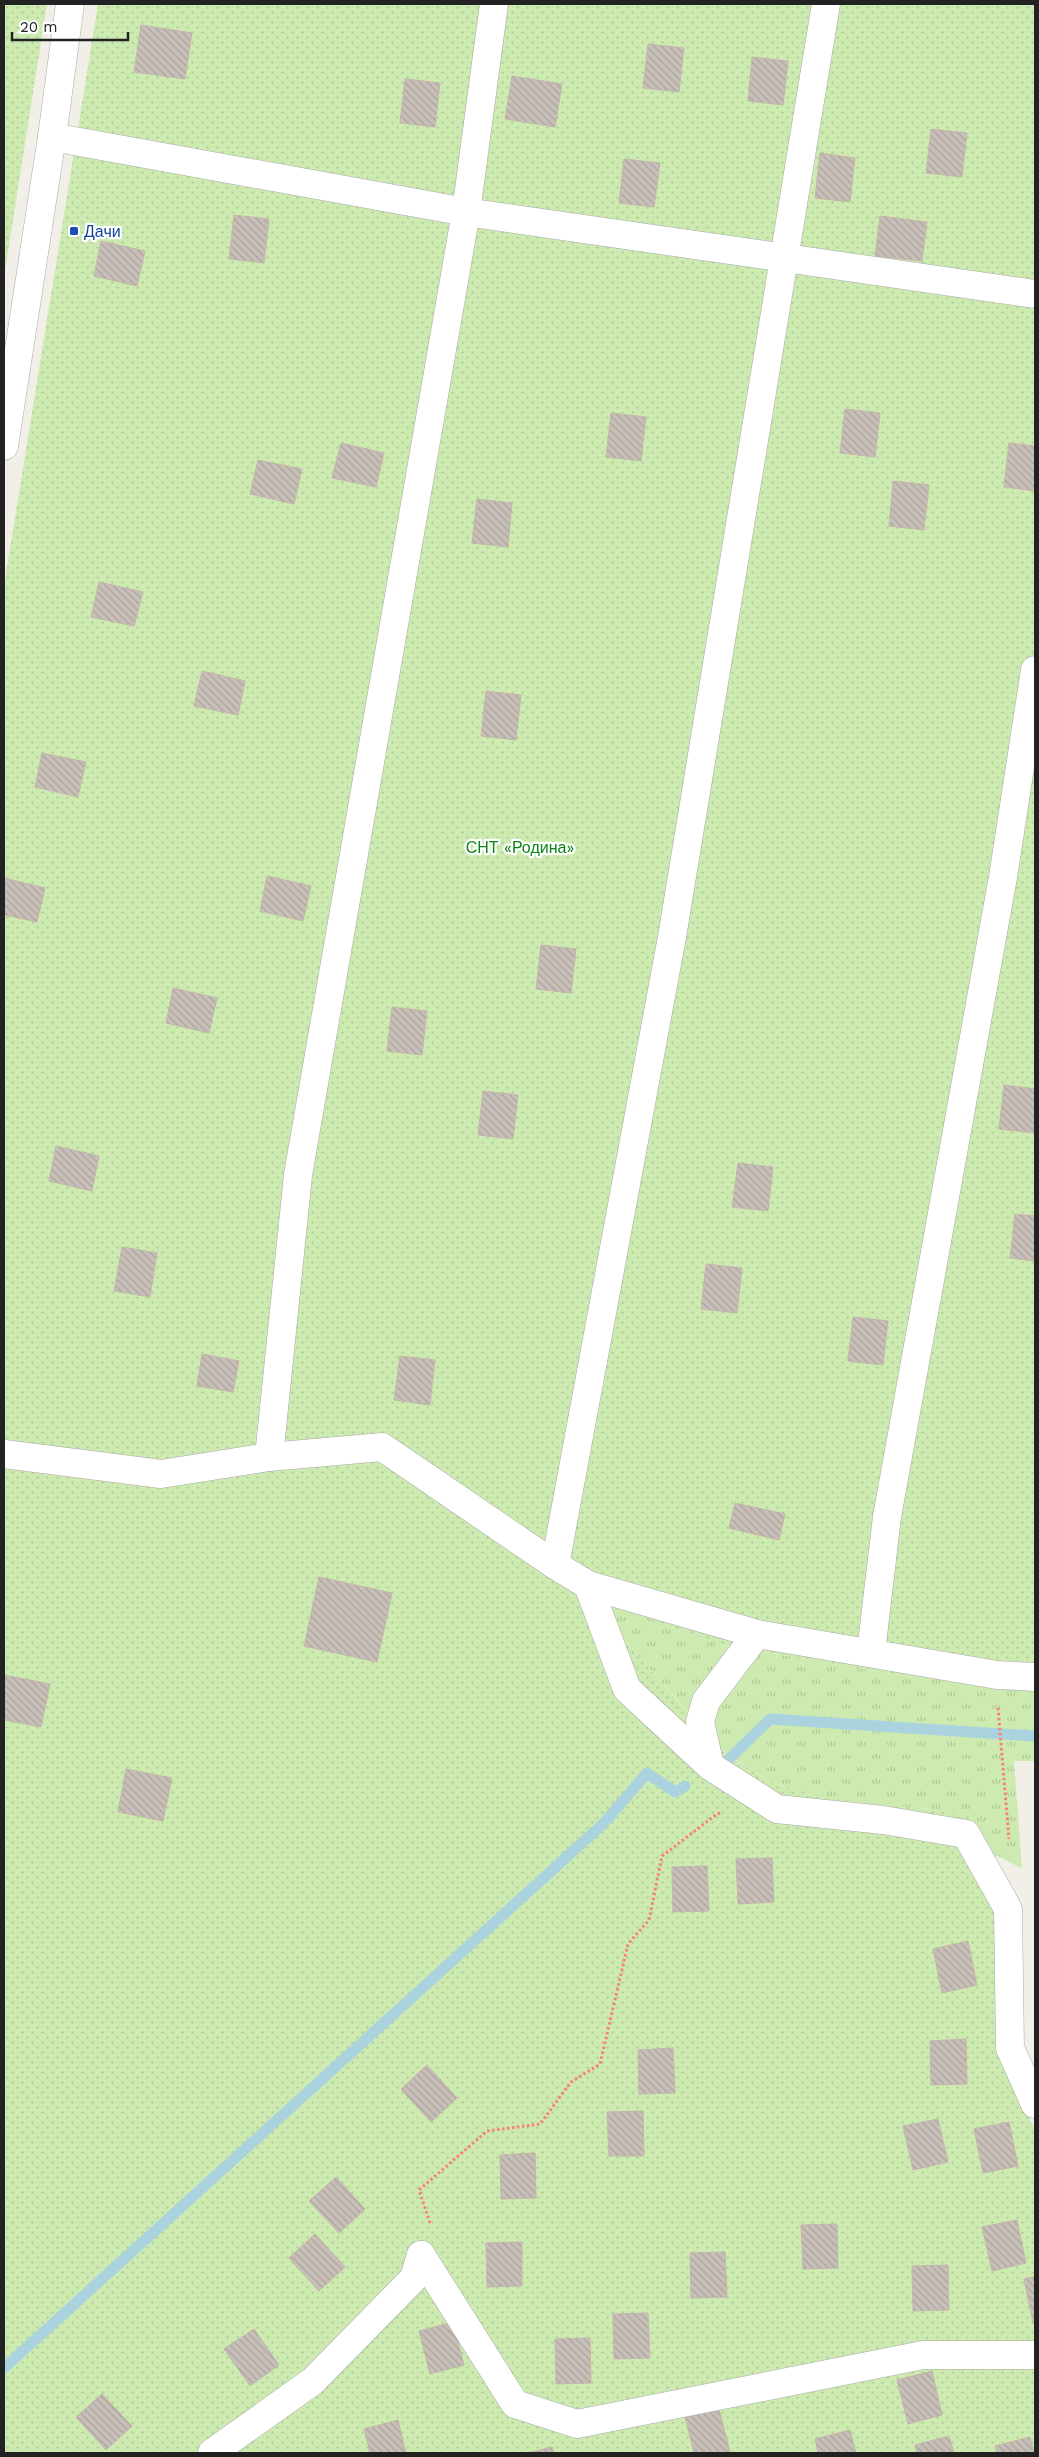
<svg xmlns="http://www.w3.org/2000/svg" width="1039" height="2457" viewBox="0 0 1039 2457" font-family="'Work Sans',sans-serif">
<defs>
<pattern id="grass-tufts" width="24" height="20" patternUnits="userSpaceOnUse" patternTransform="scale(1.25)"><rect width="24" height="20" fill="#cdebb0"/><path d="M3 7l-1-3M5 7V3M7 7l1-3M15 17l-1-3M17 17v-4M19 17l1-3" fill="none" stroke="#b0c997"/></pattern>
<pattern id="garden-dots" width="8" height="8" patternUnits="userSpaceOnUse" patternTransform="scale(1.25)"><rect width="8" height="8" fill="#cdebb0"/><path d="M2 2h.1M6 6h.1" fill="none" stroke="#b0c997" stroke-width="1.8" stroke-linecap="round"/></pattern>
<pattern id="building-back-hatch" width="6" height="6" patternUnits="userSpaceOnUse" patternTransform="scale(1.25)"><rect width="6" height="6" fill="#c7bfb8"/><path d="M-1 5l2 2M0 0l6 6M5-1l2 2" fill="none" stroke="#aba49e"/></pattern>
</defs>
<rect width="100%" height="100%" fill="#f2efe9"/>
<path fill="url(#grass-tufts)" d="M583,1592L713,1643L886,1673L1035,1691V1761H1014L1022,1869L996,1855L968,1815L911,1807L834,1802L770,1782L720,1749Z"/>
<g fill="url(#garden-dots)">
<path d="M4,4H47L4,277Z"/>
<path d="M98,4H1035V1691L886,1673L713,1643L584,1593L719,1749L770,1782L834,1802L911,1807L968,1815L996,1855L998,2052L1035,2130V2453H4V586Z"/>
</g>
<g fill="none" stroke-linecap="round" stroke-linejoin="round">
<g stroke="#aad3df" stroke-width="11">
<path d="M722,1766L770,1719L1035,1736"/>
<path d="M4,2368L604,1823L647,1773L675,1792L685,1786"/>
</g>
</g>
<g fill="url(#building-back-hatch)" stroke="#c4b6ab">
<path d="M141,25L192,33L185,79L134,72Z"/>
<path d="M648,44L684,48L679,92L643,88Z"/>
<path d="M752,57L788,61L783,105L748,101Z"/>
<path d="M512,76L562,84L555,127L505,119Z"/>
<path d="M405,79L440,83L435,127L400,123Z"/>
<path d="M931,129L967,133L962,177L926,173Z"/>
<path d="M820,153L855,158L850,202L815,198Z"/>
<path d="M624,159L660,163L654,207L619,203Z"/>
<path d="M234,215L269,219L264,263L229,259Z"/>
<path d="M880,216L927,222L922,261L875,256Z"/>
<path d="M101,241L145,251L137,286L94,276Z"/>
<path d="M845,409L880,413L875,457L840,453Z"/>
<path d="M611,413L646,417L641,461L606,457Z"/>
<path d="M341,443L384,453L376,487L332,478Z"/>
<path d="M1009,443L1035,446V491L1004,487Z"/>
<path d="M258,460L302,469L294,504L250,494Z"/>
<path d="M893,481L929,485L924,530L889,526Z"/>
<path d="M477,499L512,503L508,547L472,543Z"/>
<path d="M99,582L143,592L134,626L91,617Z"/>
<path d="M202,671L245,681L238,715L194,706Z"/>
<path d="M486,691L521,695L516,740L481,736Z"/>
<path d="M42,753L86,762L78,797L35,787Z"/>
<path d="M267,876L311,886L303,921L260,911Z"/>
<path d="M4,878L45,888L37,922L4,915Z"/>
<path d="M541,945L576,949L571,993L536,989Z"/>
<path d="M173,988L217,998L209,1033L166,1023Z"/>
<path d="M392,1007L427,1011L422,1055L387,1051Z"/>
<path d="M1004,1085L1035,1089L1034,1133L999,1129Z"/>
<path d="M483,1091L518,1095L513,1139L478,1135Z"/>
<path d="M56,1146L99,1156L92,1191L49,1181Z"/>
<path d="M738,1163L773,1167L768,1211L732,1207Z"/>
<path d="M1015,1214L1035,1216V1261L1010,1258Z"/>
<path d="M122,1247L157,1253L150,1297L114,1291Z"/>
<path d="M706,1264L742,1268L737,1313L701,1309Z"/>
<path d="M853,1317L888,1321L883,1365L848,1361Z"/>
<path d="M202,1354L239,1361L233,1392L197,1386Z"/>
<path d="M400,1356L435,1360L430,1405L394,1400Z"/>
<path d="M735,1503L785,1514L779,1540L729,1528Z"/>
<path d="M319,1577L392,1593L377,1662L304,1646Z"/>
<path d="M4,1675L50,1684L41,1727L4,1720Z"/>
<path d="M126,1769L172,1778L163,1821L118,1812Z"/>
<path d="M772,1858L774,1902L738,1904L736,1859Z"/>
<path d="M707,1866L709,1911L673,1912L672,1867Z"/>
<path d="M968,1941L977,1985L942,1993L933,1949Z"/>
<path d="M966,2039L967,2084L931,2085L930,2041Z"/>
<path d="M673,2048L675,2093L639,2094L638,2050Z"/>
<path d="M427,2065L457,2098L431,2122L401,2089Z"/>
<path d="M643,2111L644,2156H609L607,2112Z"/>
<path d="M938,2119L948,2162L913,2170L903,2126Z"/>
<path d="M1009,2122L1018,2166L983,2173L974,2129Z"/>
<path d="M535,2153L536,2198L501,2199L500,2155Z"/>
<path d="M336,2177L365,2209L339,2233L309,2201Z"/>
<path d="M1017,2220L1026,2263L992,2271L982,2227Z"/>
<path d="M837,2224L838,2268L803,2269L801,2225Z"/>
<path d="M315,2234L345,2267L319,2291L289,2258Z"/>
<path d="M522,2242V2286L487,2287L486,2243Z"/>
<path d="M725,2252L727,2297L691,2298L690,2253Z"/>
<path d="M948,2265L949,2310L913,2311L912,2266Z"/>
<path d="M1033,2277H1035V2322L1033,2323L1024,2279Z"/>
<path d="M648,2313L650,2358L614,2359L613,2314Z"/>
<path d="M453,2322L464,2365L430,2374L419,2331Z"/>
<path d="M254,2329L279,2365L250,2386L224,2349Z"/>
<path d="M590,2338L591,2383L556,2384L555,2339Z"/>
<path d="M932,2371L942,2415L908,2424L897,2380Z"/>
<path d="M102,2394L132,2426L106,2450L76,2417Z"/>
<path d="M719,2409L730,2452L694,2453L685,2417Z"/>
<path d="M398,2420L406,2453H370L364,2429Z"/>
<path d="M850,2430L856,2453H818L815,2439Z"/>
<path d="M949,2436L954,2453H917L915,2445Z"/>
<path d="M1030,2437L1034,2453H997L995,2446Z"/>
<path d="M552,2447L554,2453H524L536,2451Z"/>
</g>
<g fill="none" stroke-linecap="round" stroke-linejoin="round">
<defs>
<g id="minor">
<path d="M52,137L466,212L1035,294"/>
<path d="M4,446L52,137L70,4"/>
<path d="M4,1454L161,1474L269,1457L382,1447L555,1565L588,1585L757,1634L997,1675L1035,1677"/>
<path d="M269,1457L298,1175L466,212L494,4"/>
<path d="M555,1565L672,937L826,4"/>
<path d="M588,1585L627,1689L710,1766L777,1809L883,1820L966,1834L1008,1909L1010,2048L1035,2104"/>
<path d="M871,1652L887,1517L1003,877L1035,670"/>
<path d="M710,1766L700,1722L706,1701L757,1634"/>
<path d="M421,2255L515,2404L577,2424L923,2355H1035"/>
<path d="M212,2453L313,2381L414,2278L421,2255"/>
</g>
</defs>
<use href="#minor" stroke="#a9a9a9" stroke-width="29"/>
<g stroke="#fa8072" stroke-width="3" stroke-dasharray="2.5 2.5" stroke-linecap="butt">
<path d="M998,1708L1009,1839"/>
<path d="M430,2223L419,2190L487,2131L540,2124L571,2082L600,2064L628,1944L649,1920L662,1856L717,1814L720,1813"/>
</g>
<use href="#minor" stroke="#fff" stroke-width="28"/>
</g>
<rect fill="#1a4fb4" stroke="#fff" stroke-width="2" x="69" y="226" width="10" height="10" rx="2.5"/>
<g text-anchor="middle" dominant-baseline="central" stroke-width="4.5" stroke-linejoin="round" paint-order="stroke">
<g font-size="16" fill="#164399" stroke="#fff" text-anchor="start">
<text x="84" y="231">Дачи</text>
</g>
<g font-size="16" fill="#0c8416" stroke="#fff">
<text x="520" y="847">СНТ «Родина»</text>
</g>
</g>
<rect width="1039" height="2457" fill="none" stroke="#222222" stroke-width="10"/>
<path d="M12 32v8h116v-8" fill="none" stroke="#222222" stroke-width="2.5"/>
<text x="20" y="32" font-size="15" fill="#222222" stroke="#ffffff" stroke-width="4" paint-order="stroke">20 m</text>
</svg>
